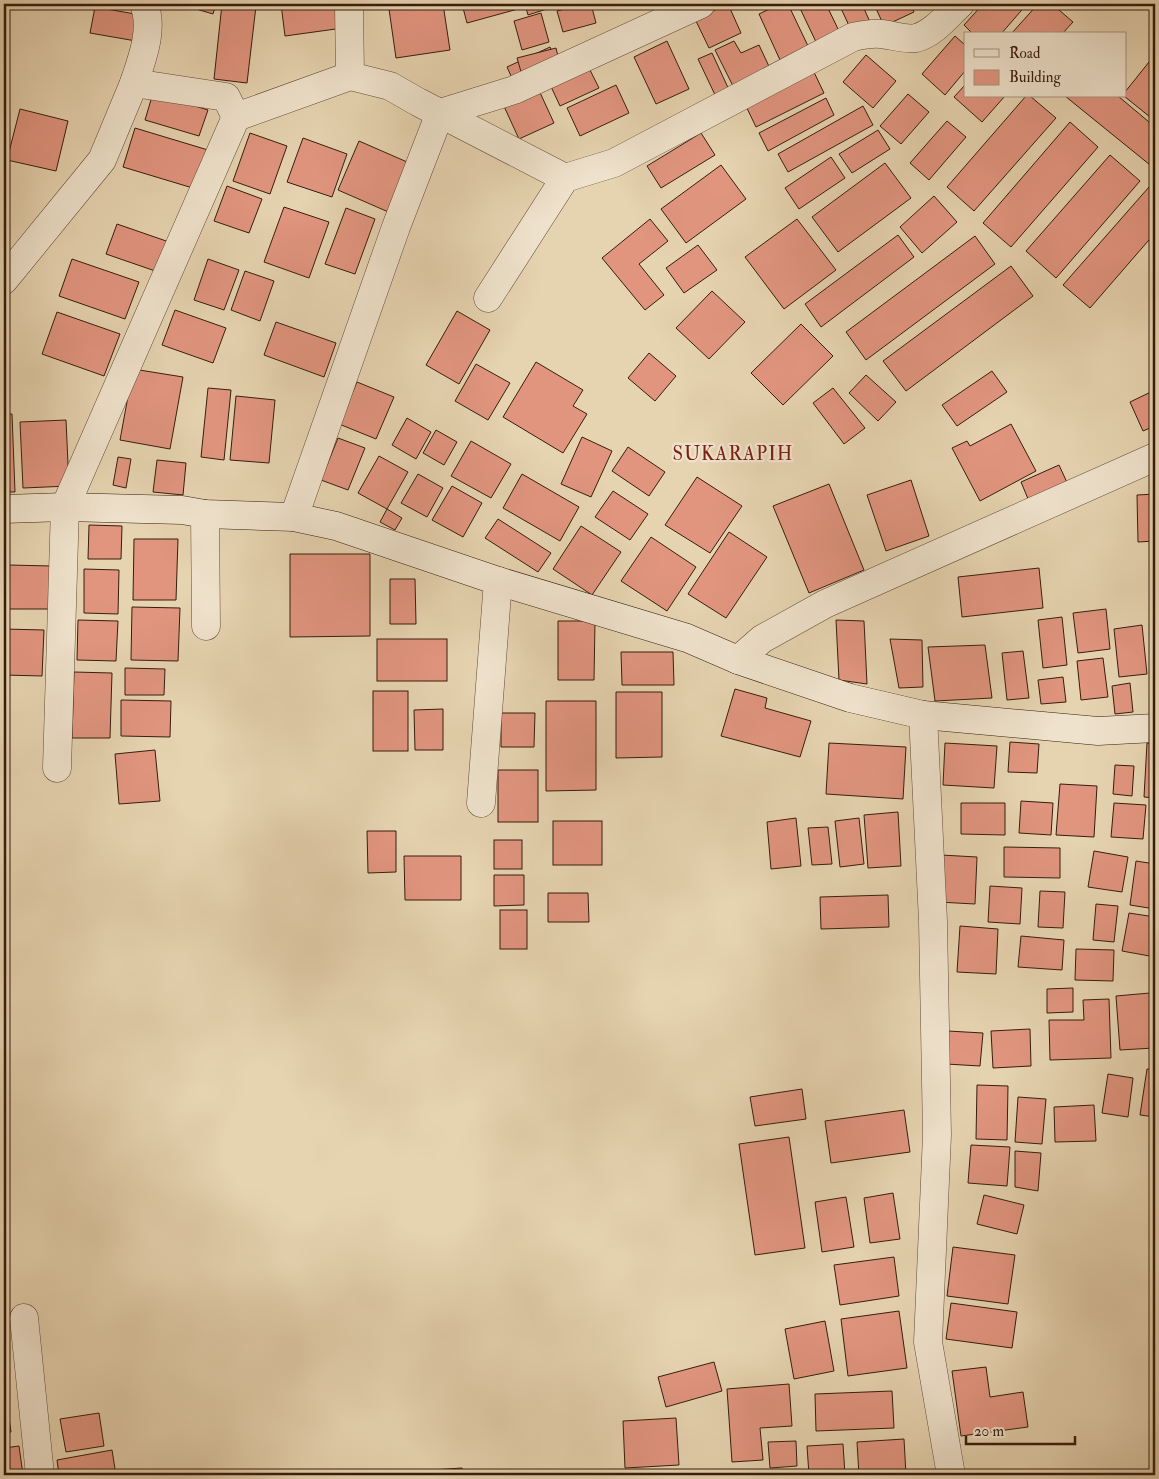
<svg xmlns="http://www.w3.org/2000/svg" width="1159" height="1479" viewBox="0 0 1159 1479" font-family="'IM FELL Double Pica',serif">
<rect width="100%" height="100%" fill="#e6d3b0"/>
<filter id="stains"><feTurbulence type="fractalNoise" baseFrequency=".004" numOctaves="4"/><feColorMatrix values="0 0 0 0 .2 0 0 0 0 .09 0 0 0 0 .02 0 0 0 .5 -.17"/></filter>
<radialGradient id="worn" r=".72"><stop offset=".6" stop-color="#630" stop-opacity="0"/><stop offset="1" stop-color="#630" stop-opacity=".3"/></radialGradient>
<g fill="#e1957f" stroke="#361d0d">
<path d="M179,4H216L213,14Z"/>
<path d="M222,4L256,6L247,83L214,79Z"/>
<path d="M281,4H340L343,28L285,36Z"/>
<path d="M420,4H443L450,50L396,58L389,9Z"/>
<path d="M462,4H516L518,9L467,23Z"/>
<path d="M525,4H552L553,7L528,15Z"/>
<path d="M584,4H591L596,23L563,32L557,11Z"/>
<path d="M728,4L741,33L709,48L695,19Z"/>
<path d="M780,4H788L808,46L780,60L759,14Z"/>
<path d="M798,4H826L839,31L816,42Z"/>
<path d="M839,4H862L870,22L851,30Z"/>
<path d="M874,4H910L914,12L884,26Z"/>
<path d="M983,4H1027L1001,34H973L964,25Z"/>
<path d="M1038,4H1052L1073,22L1062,34H1011Z"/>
<path d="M95,7L141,15L136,41L90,33Z"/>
<path d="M541,13L549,42L522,50L514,21Z"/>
<path d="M955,36L965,45V71L945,95L922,74Z"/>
<path d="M667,41L689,89L656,104L634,57Z"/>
<path d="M734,41L741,53L759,45L773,75L736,92L715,50Z"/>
<path d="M550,47L559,66L516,87L507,67Z"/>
<path d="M556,48L560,65L522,75L517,58Z"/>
<path d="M712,53L730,92L717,99L698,59Z"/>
<path d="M866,55L896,81L873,108L843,82Z"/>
<path d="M585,60L599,88L560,106L547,78Z"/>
<path d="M1149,62L1155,67V121L1124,96L1125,92Z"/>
<path d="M811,66L824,93L756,127L743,100Z"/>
<path d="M616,85L629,113L580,136L567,108Z"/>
<path d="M965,85V96H1005L982,122L954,97Z"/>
<path d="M537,86L554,123L519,139L502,102Z"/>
<path d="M153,93L208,110L199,136L145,120Z"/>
<path d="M908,94L929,112L901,144L880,126Z"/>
<path d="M1026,96H1030L1056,118L974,211L947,187Z"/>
<path d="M1065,96H1118L1155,127V169Z"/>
<path d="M826,98L834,115L768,151L759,133Z"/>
<path d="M863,106L873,125L788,172L778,154Z"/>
<path d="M20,109L68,121L56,171L7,160Z"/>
<path d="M947,121L966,137L929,180L910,163Z"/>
<path d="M1070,122L1098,147L1011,247L983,223Z"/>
<path d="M135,128L208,150L196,189L123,167Z"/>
<path d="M878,130L890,149L852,173L839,154Z"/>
<path d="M250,133L287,146L270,194L233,181Z"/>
<path d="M701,133L715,155L661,188L647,166Z"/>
<path d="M303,138L347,154L332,197L287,182Z"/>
<path d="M359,141L414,165L393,214L338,190Z"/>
<path d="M1110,155L1140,181L1056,278L1026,251Z"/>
<path d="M831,157L845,178L799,209L785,188Z"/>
<path d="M885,163L911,198L838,252L812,217Z"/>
<path d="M721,165L746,199L686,243L661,209Z"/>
<path d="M227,186L262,199L249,233L214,221Z"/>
<path d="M1149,187L1155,192V233L1090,308L1063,285Z"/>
<path d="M934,196L957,222L922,253L900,227Z"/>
<path d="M284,207L329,222L309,278L264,262Z"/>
<path d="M346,208L375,219L355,274L325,264Z"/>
<path d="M650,219L668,241L639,264L664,295L645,310L602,258Z"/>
<path d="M797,219L836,270L784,309L745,257Z"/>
<path d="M117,224L172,243L161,273L106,254Z"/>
<path d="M898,235L914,257L821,327L805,304Z"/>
<path d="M975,236L995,264L866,360L846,332Z"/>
<path d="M698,245L717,270L684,293L666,268Z"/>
<path d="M72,259L139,282L125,319L59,296Z"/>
<path d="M208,259L239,270L224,310L194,300Z"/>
<path d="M1011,266L1033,296L906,391L883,361Z"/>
<path d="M245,271L274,281L260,321L231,310Z"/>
<path d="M712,291L745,322L709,359L676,328Z"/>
<path d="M175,310L226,328L213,363L162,345Z"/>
<path d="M457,311L490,330L459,384L426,365Z"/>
<path d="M57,312L120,334L104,376L42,354Z"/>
<path d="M276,322L336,343L324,377L264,355Z"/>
<path d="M801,324L833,356L783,405L751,373Z"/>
<path d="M649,353L676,376L655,401L628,378Z"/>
<path d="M536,362L583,390L573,406L587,414L563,453L503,417Z"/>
<path d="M476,364L510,383L488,420L455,401Z"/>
<path d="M133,369L183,377L170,449L120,440Z"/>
<path d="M992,371L1007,392L957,426L942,405Z"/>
<path d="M866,375L896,402L878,421L849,393Z"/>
<path d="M357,382L394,397L376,439L339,424Z"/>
<path d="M208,388L231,390L224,460L201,457Z"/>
<path d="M833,388L865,428L844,444L813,403Z"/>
<path d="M1155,390V426L1143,431L1130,402Z"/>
<path d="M236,396L275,400L269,463L230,460Z"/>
<path d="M4,414H12L15,492H4Z"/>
<path d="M407,418L431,432L416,459L392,445Z"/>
<path d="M66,420L69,486L23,488L20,422Z"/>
<path d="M1011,424L1036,471L980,501L952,448L967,441L970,446Z"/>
<path d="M436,430L457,442L444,465L423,453Z"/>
<path d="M582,437L612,451L591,497L561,484Z"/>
<path d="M338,438L365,448L348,490L321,480Z"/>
<path d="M471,441L511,464L491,498L451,476Z"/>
<path d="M628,447L665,472L649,496L612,471Z"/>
<path d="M379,456L408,472L387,509L358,493Z"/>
<path d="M118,457L131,459L126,488L113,485Z"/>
<path d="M157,460L186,463L183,495L153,492Z"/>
<path d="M1059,465L1070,489L1031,506L1021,482Z"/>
<path d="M418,474L443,488L427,517L401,503Z"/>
<path d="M522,474L579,507L560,541L503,508Z"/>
<path d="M697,477L742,506L710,553L665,525Z"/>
<path d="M911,480L929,536L886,551L867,495Z"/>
<path d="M829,484L864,570L809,593L773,506Z"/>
<path d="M452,486L482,503L463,537L432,520Z"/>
<path d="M613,491L648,514L630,540L595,517Z"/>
<path d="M1155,494V541L1138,542L1137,495Z"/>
<path d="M387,509L402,518L395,530L380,522Z"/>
<path d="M498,519L551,553L538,572L485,538Z"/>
<path d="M89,525L122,526L121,559H88Z"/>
<path d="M581,526L621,552L592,595L553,569Z"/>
<path d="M729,532L767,557L726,618L688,594Z"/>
<path d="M651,537L696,567L667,611L621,581Z"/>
<path d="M134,539H178L176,600H133Z"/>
<path d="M290,554H370V636L290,637Z"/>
<path d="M9,565L52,566L51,609H8Z"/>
<path d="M1039,568L1043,608L962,617L958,577Z"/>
<path d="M84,569L119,570L118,614L84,613Z"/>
<path d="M390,579H415L416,624H390Z"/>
<path d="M132,607L180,608L178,661L131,660Z"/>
<path d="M1106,609L1110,649L1078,653L1073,613Z"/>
<path d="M1062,617L1067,665L1043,668L1038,620Z"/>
<path d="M78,620L118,621L116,661L77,660Z"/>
<path d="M836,620L864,621L867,684L839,680Z"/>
<path d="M558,621H595L594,680H558Z"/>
<path d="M1153,623H1155V671H1154Z"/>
<path d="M1142,625L1147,674L1119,677L1114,629Z"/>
<path d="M4,629L44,630L42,676L4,675Z"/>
<rect x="377" y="639" width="70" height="42"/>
<path d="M890,639L922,640L923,687L899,688Z"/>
<path d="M985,645L992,698L935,701L928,647Z"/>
<path d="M1023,651L1029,698L1007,700L1002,653Z"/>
<path d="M621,652H673L674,685H622Z"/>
<path d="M1103,658L1108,697L1081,700L1077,661Z"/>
<path d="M125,668L165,669L164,695H125Z"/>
<path d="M74,672L112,673L110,738H72Z"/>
<path d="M1063,677L1066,702L1041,704L1038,680Z"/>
<path d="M1130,683L1133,712L1115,714L1112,686Z"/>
<path d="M735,689L767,698L765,708L811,721L800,757L721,736Z"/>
<rect x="373" y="691" width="35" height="60"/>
<path d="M616,692H662V757L616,758Z"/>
<path d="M121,700L171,701L170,737L121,736Z"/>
<path d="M546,701H596V790L546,791Z"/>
<path d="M443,709V750H415L414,710Z"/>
<path d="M501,713H535L534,747H501Z"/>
<path d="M1010,742L1039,744L1037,773L1008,772Z"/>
<path d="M829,743L906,747L903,799L826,794Z"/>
<path d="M945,743L997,746L994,788L943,785Z"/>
<path d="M1147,743L1155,744V798L1144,797Z"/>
<path d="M155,750L160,801L119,804L115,754Z"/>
<path d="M1115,765L1134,766L1132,796L1113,794Z"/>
<rect x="498" y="770" width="40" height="52"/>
<path d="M1060,784L1097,786L1094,837L1056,835Z"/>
<path d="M1021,801L1053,803L1051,835L1019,833Z"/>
<path d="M961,803H1005V835L961,834Z"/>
<path d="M1114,803L1146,805L1143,839L1111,837Z"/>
<path d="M898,812L901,866L868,868L864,815Z"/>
<path d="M796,818L801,866L771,869L767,822Z"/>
<path d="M859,818L864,864L840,867L835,821Z"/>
<rect x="553" y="821" width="49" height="44"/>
<path d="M828,827L832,864L812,865L808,828Z"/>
<path d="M367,831H396V872L368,873Z"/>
<rect x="494" y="840" width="28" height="29"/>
<path d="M1004,847L1060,848V878L1004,877Z"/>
<path d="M1094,851L1128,857L1122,892L1088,887Z"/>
<path d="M941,855L977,857L975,904L938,902Z"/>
<path d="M404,856H461V900H405Z"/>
<path d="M1136,861L1155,864V909L1130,905Z"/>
<path d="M494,875H524V905L494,906Z"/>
<path d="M990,886L1022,888L1020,924L988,922Z"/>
<path d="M1040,891L1065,892L1063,928L1038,927Z"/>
<path d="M548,893H588L589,922H548Z"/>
<path d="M888,895L889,927L821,929L820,897Z"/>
<path d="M1096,904L1118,906L1114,942L1093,940Z"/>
<rect x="500" y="910" width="27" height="39"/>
<path d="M1129,913L1155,917V957L1122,951Z"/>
<path d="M960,926L998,929L996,974L957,972Z"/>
<path d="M1021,936L1064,940L1062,970L1018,967Z"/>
<path d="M1076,949L1114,950L1113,981L1075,980Z"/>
<path d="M1073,988V1012L1047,1013V989Z"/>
<path d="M1150,993L1154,1048L1120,1050L1116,996Z"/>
<path d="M1109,999L1111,1058L1050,1060L1049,1020H1084L1083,1000Z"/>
<path d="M1030,1029L1031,1066L993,1068L991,1031Z"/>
<path d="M948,1031L983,1033L980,1066L946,1064Z"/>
<path d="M1147,1069L1155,1070V1117L1140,1115Z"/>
<path d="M1108,1074L1133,1078L1128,1117L1102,1113Z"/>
<path d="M977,1085L1008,1086L1007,1140L976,1139Z"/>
<path d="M802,1089L806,1119L755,1126L750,1097Z"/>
<path d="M1018,1097L1046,1099L1042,1144L1015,1142Z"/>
<path d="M1094,1105L1096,1141L1055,1142L1054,1107Z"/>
<path d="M904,1110L910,1152L831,1163L825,1121Z"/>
<path d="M789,1137L805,1248L755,1255L739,1144Z"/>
<path d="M971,1145L1010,1147L1007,1186L968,1183Z"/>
<path d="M1015,1151L1041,1153L1038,1191L1015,1187Z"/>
<path d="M893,1193L900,1239L870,1243L864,1198Z"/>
<path d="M984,1195L1024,1205L1017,1234L977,1224Z"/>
<path d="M846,1197L854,1247L822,1252L815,1202Z"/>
<path d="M953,1247L1015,1255L1008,1304L947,1296Z"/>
<path d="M894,1257L899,1296L840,1305L834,1265Z"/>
<path d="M951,1303L1017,1312L1012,1348L946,1339Z"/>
<path d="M899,1311L907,1368L848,1376L841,1319Z"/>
<path d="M825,1321L834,1371L794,1379L785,1329Z"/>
<path d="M714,1362L722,1391L666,1407L658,1377Z"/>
<path d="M986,1367L990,1397L1023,1392L1028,1427L961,1436L952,1371Z"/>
<path d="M789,1384L792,1426L760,1428L763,1460L732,1462L727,1389Z"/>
<path d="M892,1391L894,1428L816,1431L815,1394Z"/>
<path d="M7,1404L11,1432L4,1433V1405Z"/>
<path d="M99,1413L104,1446L66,1452L60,1419Z"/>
<path d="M676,1418L679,1465L625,1468L623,1421Z"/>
<path d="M904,1439L906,1475H859L857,1442Z"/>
<path d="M796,1441L797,1466L770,1468L768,1442Z"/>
<path d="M843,1444L845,1475H809L807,1446Z"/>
<path d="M19,1446L23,1475H4V1448Z"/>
<path d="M112,1450L116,1475H59L57,1460Z"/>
<path d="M462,1468L463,1475H417V1471Z"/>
</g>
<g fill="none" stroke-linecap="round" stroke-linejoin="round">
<defs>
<g id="street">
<path d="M349,4L350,76"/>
<path d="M134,83C142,59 154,29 144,4"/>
<path d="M4,280L102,160L134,83L226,97L236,117"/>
<path d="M488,298L565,178L614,163L853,37C862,35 871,33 881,34C893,35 904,40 916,38C933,34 948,15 960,4"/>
<path d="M205,514L206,626"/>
<path d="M294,517L396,227L440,113L514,90L701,4"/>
<path d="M738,660L762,639L825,604L1155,457"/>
<path d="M923,715L933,921L937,1135L928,1342L951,1475"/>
<path d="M57,768L65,507L236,117L350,76L390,86L418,102L565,178"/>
<path d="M481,803L498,581"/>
<path d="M24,1318L40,1475"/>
</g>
<path id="secondary" d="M4,509L65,507L182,510L205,514L294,517L336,526L498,581L687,638L738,660L850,698L923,715L1098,731L1155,728"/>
</defs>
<use href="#street" stroke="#624a36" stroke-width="29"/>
<use href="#secondary" stroke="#361d0d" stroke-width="29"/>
<use href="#street" stroke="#efe2cc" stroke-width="28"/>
<use href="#secondary" stroke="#efe2cc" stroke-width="28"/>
</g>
<g text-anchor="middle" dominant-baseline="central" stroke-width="4.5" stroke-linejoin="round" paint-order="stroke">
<g font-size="19" letter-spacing="1" fill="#7a1f14" stroke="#efe2cc">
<text x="733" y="454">SUKARAPIH</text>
</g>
</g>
<rect width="1159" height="1479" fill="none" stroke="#e6d3b0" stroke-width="20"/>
<rect x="5" y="5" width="1149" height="1469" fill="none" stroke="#361d0d" stroke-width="2.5"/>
<rect x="10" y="10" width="1139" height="1459" fill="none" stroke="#361d0d"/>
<rect x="964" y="32" width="162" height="65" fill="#efe2cc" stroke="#a59380"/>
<rect x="974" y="49" width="25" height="8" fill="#efe2cc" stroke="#a59380"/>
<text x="1009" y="58" font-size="15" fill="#361d0d">Road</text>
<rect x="974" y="70" width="25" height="15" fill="#e1957f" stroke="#a59380"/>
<text x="1009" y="82" font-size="15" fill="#361d0d">Building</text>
<path d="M966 1436v8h109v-8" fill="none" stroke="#361d0d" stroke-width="2.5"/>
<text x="974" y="1436" font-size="15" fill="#361d0d" stroke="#efe2cc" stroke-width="4" paint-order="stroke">20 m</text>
<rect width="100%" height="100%" filter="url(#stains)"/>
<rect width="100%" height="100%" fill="url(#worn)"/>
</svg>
